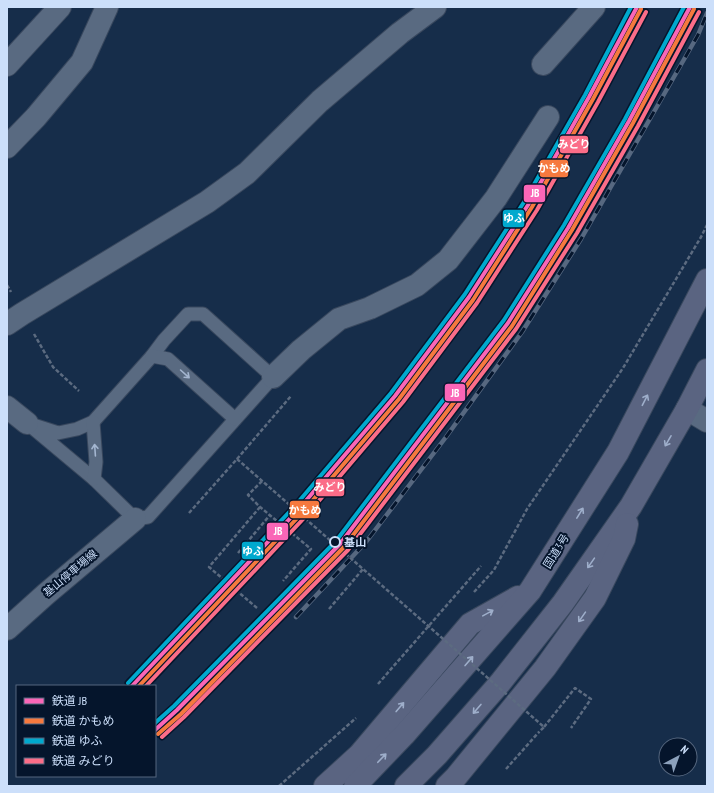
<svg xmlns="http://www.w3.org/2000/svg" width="714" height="793" viewBox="0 0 714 793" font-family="'PT Sans Narrow','Noto Sans JP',sans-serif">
<rect width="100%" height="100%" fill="#162d4a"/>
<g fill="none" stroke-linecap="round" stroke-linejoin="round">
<defs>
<g id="lane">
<path d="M188,314H203L273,377L148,517L135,519L94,479L27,423L58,433L77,429L93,422L152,356L164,340Z"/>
<path d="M152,356L168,359L235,419"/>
<path d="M93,422L96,462L94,479"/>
</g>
<g id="street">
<path d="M543,64L594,7"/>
<path d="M7,65L60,7"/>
<path d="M7,147L36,117L82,62L107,7"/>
<path d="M7,324L22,314L207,202L247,173L320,101L400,33L435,7"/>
<path d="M273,377L301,350L339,319L370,308L417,285L448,260L496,198L548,117"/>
<path d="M687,409L707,421"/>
</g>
<g id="secondary">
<path d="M7,407L27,423"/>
<path d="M7,629L46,594L135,519"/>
</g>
<g id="highway">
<path d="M325,786L359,755L470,624L518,597"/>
<path d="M355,786L404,735L530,591L618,452L707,280"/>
<path d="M406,786L437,755L500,683L563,603L631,506L687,409L707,370"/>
<path d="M447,786L456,777L545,668L595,598L624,539L627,524"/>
</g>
</defs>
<use href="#lane" stroke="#39485e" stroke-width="15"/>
<use href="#street" stroke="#39485e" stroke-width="24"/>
<use href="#secondary" stroke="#39485e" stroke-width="24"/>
<use href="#highway" stroke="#39485e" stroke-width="24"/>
<g stroke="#5c6b80" stroke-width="2.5" stroke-dasharray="4 2" stroke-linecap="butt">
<path d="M7,285L11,292"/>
<path d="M34,334L53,367L79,391"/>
<path d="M237,459L291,396"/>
<path d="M262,481L248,495L260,507L311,549L283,581"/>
<path d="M189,513L229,468"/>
<path d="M238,553L270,515"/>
<path d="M474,592L494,570L527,509L623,368L701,237L707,225"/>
<path d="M257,608L209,567L260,507"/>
<path d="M329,609L363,569"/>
<path d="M378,684L481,566"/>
<path d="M544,727L575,688L591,699L571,728"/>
<path d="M506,769L538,733"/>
<path d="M279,786L356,718"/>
</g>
<use href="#lane" stroke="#596a81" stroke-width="13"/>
<use href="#street" stroke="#596a81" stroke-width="22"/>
<use href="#secondary" stroke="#596a81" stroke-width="22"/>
<use href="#highway" stroke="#5a6481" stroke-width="22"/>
<defs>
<path id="rail" d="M296,617L366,542L446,437L522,332L581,239L698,35L707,13"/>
</defs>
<use href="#rail" stroke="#576880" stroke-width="4.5"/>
<use href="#rail" stroke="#05152c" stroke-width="3" stroke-dasharray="9" stroke-linecap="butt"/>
<path stroke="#5c6b80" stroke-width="2.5" stroke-dasharray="4 2" stroke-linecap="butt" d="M229,468L237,459L544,727L538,733"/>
<defs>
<g id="rail-1">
<path d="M132,686L298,510L395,396L469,297L528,205L589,97L637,7"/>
<path d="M155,730L177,710L340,544L508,323L568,228L629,121L690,7"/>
</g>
<g id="rail-2">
<path d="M139,686L302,513L399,399L473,300L532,207L593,99L641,9"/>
<path d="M158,734L181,714L344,547L512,326L572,230L633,123L694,9"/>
</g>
<g id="rail-3">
<path d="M128,683L294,507L391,393L465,294L524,202L585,95L631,7"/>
<path d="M155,723L174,706L336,541L504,320L564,225L625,119L684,7"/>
</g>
<g id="rail-4">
<path d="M146,686L306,516L403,402L477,303L537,210L598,102L646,12"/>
<path d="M162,737L184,717L348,550L516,329L577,233L638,126L699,12"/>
</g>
</defs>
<use href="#rail-1" stroke="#05152c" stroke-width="7"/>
<use href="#rail-2" stroke="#05152c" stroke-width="7"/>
<use href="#rail-3" stroke="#05152c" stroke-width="7"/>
<use href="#rail-4" stroke="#05152c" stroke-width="7"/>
<use href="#rail-1" stroke="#fa66b7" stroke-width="4"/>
<use href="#rail-2" stroke="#f6793e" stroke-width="4"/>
<use href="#rail-3" stroke="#00a9ce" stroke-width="4"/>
<use href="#rail-4" stroke="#fb6d88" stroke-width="4"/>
</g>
<defs><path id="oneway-shaft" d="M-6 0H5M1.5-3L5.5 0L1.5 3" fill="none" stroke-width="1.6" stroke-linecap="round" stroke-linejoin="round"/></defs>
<g stroke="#a4b6d0">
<use href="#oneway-shaft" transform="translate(185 374) rotate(42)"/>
<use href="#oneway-shaft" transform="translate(95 450) rotate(-94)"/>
</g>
<g stroke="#9eaeca">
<use href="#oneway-shaft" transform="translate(645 400) rotate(-63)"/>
<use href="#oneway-shaft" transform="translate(668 441) rotate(120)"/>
<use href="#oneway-shaft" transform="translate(580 513) rotate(-58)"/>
<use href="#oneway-shaft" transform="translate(591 563) rotate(125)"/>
<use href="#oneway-shaft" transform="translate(488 613) rotate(-29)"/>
<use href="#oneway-shaft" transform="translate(582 617) rotate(125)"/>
<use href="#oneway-shaft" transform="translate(469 661) rotate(-49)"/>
<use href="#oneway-shaft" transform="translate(400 707) rotate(-50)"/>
<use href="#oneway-shaft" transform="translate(477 709) rotate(131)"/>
<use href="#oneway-shaft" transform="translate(382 758) rotate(-46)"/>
</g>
<circle fill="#05152c" stroke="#ccdffa" stroke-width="2" cx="335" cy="542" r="5"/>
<g text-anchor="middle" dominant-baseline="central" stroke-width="4" stroke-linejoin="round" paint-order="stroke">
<g font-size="11" font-weight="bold" fill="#ccdffa" stroke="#05152c" text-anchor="start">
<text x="344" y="542">基山</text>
</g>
<g font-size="11" fill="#ccdffa" stroke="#05152c">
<text transform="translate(556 551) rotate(-58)">国道3号</text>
<text transform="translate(70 573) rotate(-40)">基山停車場線</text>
</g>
</g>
<g stroke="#05152c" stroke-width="1.5">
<rect x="559" y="135" width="30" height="19" rx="4" fill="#fb6d88"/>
<rect x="539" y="159" width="30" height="19" rx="4" fill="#f6793e"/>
<rect x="523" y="184" width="23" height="19" rx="4" fill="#fa66b7"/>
<rect x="502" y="209" width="23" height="19" rx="4" fill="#00a9ce"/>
<rect x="444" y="383" width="22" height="19" rx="4" fill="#fa66b7"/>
<rect x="315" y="478" width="30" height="19" rx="4" fill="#fb6d88"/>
<rect x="289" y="500" width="31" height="19" rx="4" fill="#f6793e"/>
<rect x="266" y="522" width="23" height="19" rx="4" fill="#fa66b7"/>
<rect x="241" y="541" width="23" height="19" rx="4" fill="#00a9ce"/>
</g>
<g font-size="11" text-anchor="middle" font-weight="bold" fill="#fff">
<text x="574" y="148">みどり</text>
<text x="554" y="172">かもめ</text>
<text x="535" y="197">JB</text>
<text x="514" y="222">ゆふ</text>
<text x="455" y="397">JB</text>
<text x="330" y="491">みどり</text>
<text x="305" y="514">かもめ</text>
<text x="278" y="535">JB</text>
<text x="253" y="555">ゆふ</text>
</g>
<rect width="714" height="793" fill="none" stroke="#ccdffa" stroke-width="16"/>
<rect x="16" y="685" width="140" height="92" fill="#05152c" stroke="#55667e"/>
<rect x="24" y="698" width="20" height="6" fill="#fa66b7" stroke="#55667e"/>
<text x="52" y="705" font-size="12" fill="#ccdffa">鉄道 JB</text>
<rect x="24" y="718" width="20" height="6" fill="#f6793e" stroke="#55667e"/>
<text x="52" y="725" font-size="12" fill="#ccdffa">鉄道 かもめ</text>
<rect x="24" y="738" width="20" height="6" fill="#00a9ce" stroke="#55667e"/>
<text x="52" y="745" font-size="12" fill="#ccdffa">鉄道 ゆふ</text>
<rect x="24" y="758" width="20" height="6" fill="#fb6d88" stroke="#55667e"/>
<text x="52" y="765" font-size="12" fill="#ccdffa">鉄道 みどり</text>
<g transform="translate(678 757) rotate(41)"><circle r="19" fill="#05152c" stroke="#55667e"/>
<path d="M0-3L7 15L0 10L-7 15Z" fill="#8ca1bc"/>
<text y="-6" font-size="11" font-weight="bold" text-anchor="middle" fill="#ccdffa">N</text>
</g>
</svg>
